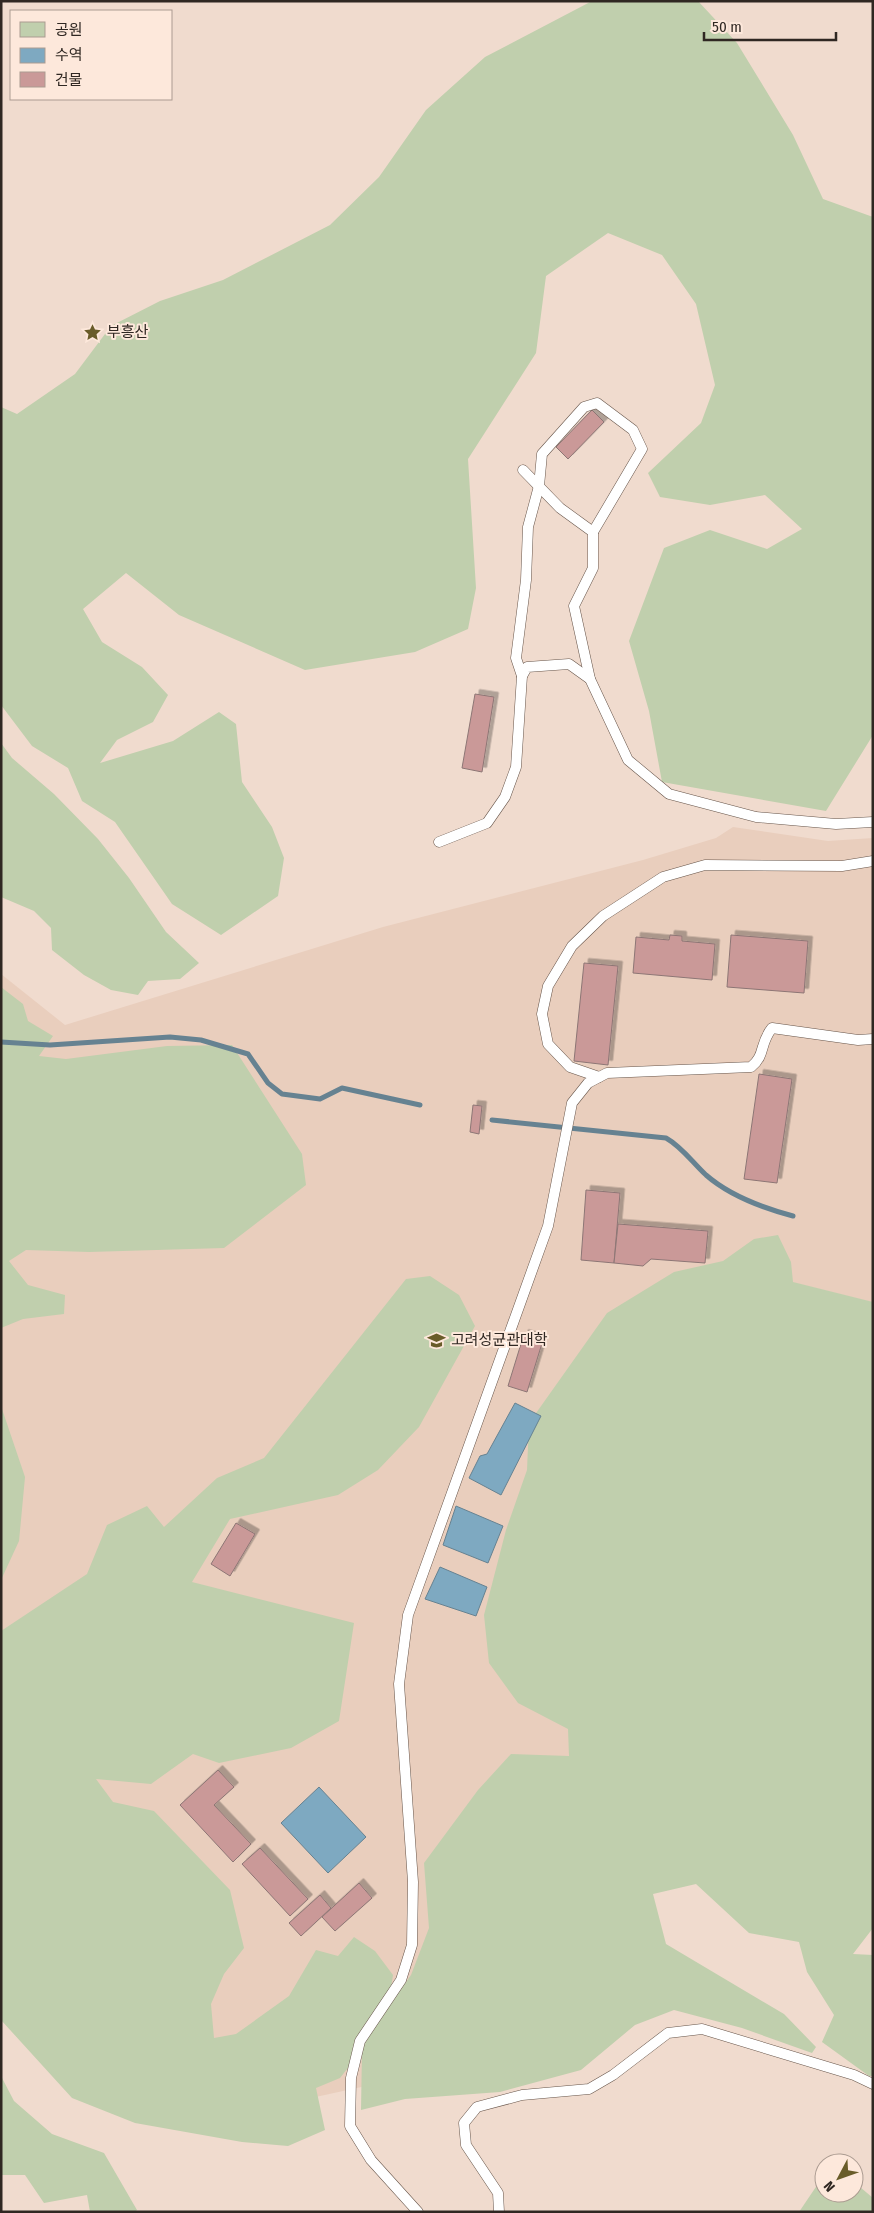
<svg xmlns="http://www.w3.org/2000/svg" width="874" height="2213" viewBox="0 0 874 2213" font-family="'Fira Sans Condensed','Noto Sans KR',sans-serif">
<defs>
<filter id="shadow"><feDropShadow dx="4.5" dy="-4.5" stdDeviation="0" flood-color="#0004"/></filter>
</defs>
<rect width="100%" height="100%" fill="#f0dbce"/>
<path fill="#e9cebd" d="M733,827L828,841L873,838V1655L366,2086L311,2098L239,2103L1,1829V974L65,1025L383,927L643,860L716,838Z"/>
<g fill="#c0cfad">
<path d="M592,1H698L737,43L793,135L823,199L873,217V735L826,811L662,782L649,711L629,641L664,548L710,530L767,549L802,529L765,495L710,505L660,497L648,473L701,423L715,385L696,304L662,255L608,233L546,276L536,353L468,459L476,588L468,629L415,652L305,670L179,615L126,573L83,609L102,642L142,667L168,695L153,722L117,740L100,763L173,741L219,712L236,724L242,782L272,827L284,858L278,896L221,935L172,904L115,822L82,801L68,768L32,746L1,705V407L17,414L75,374L111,326L160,301L223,280L330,225L379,177L426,110L485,57Z"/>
<path d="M1,743L12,758L54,794L98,839L129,878L166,932L199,963L180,979L148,981L138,995L111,990L84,975L52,950L51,928L34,911L1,897Z"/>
<path d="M1,987L23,1004L28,1021L53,1036L39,1056L66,1059L167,1046L232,1045L302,1154L306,1185L224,1248L89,1252L26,1250L9,1261L28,1285L65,1295L64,1314L23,1319L1,1328Z"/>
<path d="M778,1235L791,1262L793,1282L873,1302V1928L853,1954L873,1955V2076H869L822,2042L834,2015L807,1972L799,1942L749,1933L696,1884L653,1894L666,1944L784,2014L816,2047L812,2053L742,2028L674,2010L635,2025L581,2070L500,2092L405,2099L361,2110L362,2050L340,2078L316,2088L325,2130L288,2146L242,2142L135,2123L72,2098L1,2020V1631L87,1574L107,1525L147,1506L164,1527L217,1478L264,1458L406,1279L430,1276L459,1295L475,1326L419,1427L378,1470L338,1495L230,1519L192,1582L354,1623L339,1721L291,1748L219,1763L193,1754L151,1784L96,1779L113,1802L154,1811L230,1890L244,1948L224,1974L211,2004L214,2038L236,2034L289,1996L316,1950L338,1956L354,1937L375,1951L393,1975L388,2007L411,1975L429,1928L424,1863L478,1790L511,1754L569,1756L568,1729L518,1703L489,1663L484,1615L506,1530L527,1470L529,1423L607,1313L674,1272L723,1261L754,1239Z"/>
<path d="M1,1406L25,1477L19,1541L1,1580Z"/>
<path d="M1,2076L14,2101L52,2134L104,2153L137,2210L135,2212H90L87,2195L44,2203L25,2175H1Z"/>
<path d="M824,2175V2193H854V2182L873,2198V2212H799Z"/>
</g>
<g fill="#7ea9c1" stroke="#668291">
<path d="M515,1403L541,1416L501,1495L469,1478L480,1456L487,1454Z"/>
<path d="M456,1506L503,1526L488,1563L443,1545Z"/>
<path d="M440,1567L487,1587L476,1616L425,1599Z"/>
<path d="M319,1787L366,1837L328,1873L281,1823Z"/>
</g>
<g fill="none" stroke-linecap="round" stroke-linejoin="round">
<g stroke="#668291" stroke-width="5">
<path d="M1,1042L50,1045L170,1037L201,1040L248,1054L268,1083L282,1094L320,1099L342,1088L420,1105"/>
<path d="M492,1120L666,1138C682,1147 692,1162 706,1175C730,1196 763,1208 793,1216"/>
</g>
</g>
<g fill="#ca9998" stroke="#8d7675" filter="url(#shadow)">
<path d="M592,410L604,422L568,459L556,447Z"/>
<path d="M475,694L494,697L482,772L462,768Z"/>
<path d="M670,935L682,936V941L715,944L712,980L633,973L636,937L669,940Z"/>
<path d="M731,935L808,941L804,993L727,987Z"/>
<path d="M584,963L618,966L608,1065L574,1061Z"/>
<path d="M759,1074L792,1079L777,1183L744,1179Z"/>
<path d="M473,1105L482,1106L479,1134L470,1132Z"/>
<path d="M586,1190L620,1193L614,1263L581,1260Z"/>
<path d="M618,1224L708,1231L705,1263L651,1259L643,1266L614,1263Z"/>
<path d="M524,1334L543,1340L527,1392L508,1386Z"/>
<path d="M236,1523L255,1534L230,1576L211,1564Z"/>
<path d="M218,1770L234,1787L214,1805L251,1844L233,1862L180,1805Z"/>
<path d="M260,1848L308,1899L290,1916L242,1864Z"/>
<path d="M359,1883L372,1898L335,1931L322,1917Z"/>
<path d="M320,1895L331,1908L301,1936L289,1923Z"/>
</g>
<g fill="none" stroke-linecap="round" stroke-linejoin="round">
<defs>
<g id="service">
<path d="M523,470L560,508L593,532V568L574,606L590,679"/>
<path d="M522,676L516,658L526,580L528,527L539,486L542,454L584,407L597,403L633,430L642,449L593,532"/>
<path d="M439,842L487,823L505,797L516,767L522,676L527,667L569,664L590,679L628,760L669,794L756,817L836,824L873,822"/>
<path d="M599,1077L570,1067L548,1044L542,1014L548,986L572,946L603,916L663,877L705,865L842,866L873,861"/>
<path d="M418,2212L371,2160L350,2126L351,2078L360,2041L401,1980L412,1945L413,1882L399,1684L408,1615L548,1226L572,1103L588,1083L607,1073L751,1067C766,1055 759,1044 772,1028L858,1040L873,1039"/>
<path d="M499,2212L498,2193L466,2145L464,2123L477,2107L522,2095L589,2089L613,2075L668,2033L702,2029L854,2075L873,2084"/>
</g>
</defs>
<use href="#service" stroke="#67554a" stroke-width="11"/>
<use href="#service" stroke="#fff" stroke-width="10"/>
</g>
<defs>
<symbol id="sight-bare" viewBox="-9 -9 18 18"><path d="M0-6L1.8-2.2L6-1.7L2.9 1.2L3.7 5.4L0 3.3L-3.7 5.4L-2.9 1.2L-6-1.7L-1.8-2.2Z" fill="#695c29" stroke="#fde8db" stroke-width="2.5" paint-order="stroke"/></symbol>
<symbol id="university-bare" viewBox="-9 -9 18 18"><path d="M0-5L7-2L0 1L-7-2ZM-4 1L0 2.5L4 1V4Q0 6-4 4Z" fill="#695c29" stroke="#fde8db" stroke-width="2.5" paint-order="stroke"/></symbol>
</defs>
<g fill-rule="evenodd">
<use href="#sight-bare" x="80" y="320" width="25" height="25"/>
<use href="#university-bare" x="424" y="1328" width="25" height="25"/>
</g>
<g text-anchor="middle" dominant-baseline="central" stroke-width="4" stroke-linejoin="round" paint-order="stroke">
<g font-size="15" fill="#2f2722" stroke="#fde8db" text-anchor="start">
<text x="107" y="332">부흥산</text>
<text x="451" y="1340">고려성균관대학</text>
</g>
</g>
<rect width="874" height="2213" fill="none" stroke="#2f2722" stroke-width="5"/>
<rect x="10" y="10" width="162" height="90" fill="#fde8db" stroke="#ab9b91"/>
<rect x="20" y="22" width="25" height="15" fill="#c0cfad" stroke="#ab9b91"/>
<text x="55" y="35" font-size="15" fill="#2f2722">공원</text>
<rect x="20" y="48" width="25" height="15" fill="#7ea9c1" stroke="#ab9b91"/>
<text x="55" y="60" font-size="15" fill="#2f2722">수역</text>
<rect x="20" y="72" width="25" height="15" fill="#ca9998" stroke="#ab9b91"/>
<text x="55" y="85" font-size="15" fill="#2f2722">건물</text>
<g transform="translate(839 2178) rotate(229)"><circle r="24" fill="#fde8db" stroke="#ab9b91"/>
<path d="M0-4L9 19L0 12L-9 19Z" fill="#695c29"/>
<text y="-8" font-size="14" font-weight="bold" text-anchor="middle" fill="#2f2722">N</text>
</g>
<path d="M704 32v8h132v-8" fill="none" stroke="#2f2722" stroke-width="2.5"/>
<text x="712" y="32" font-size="15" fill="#2f2722" stroke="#fde8db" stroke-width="4" paint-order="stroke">50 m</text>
</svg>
